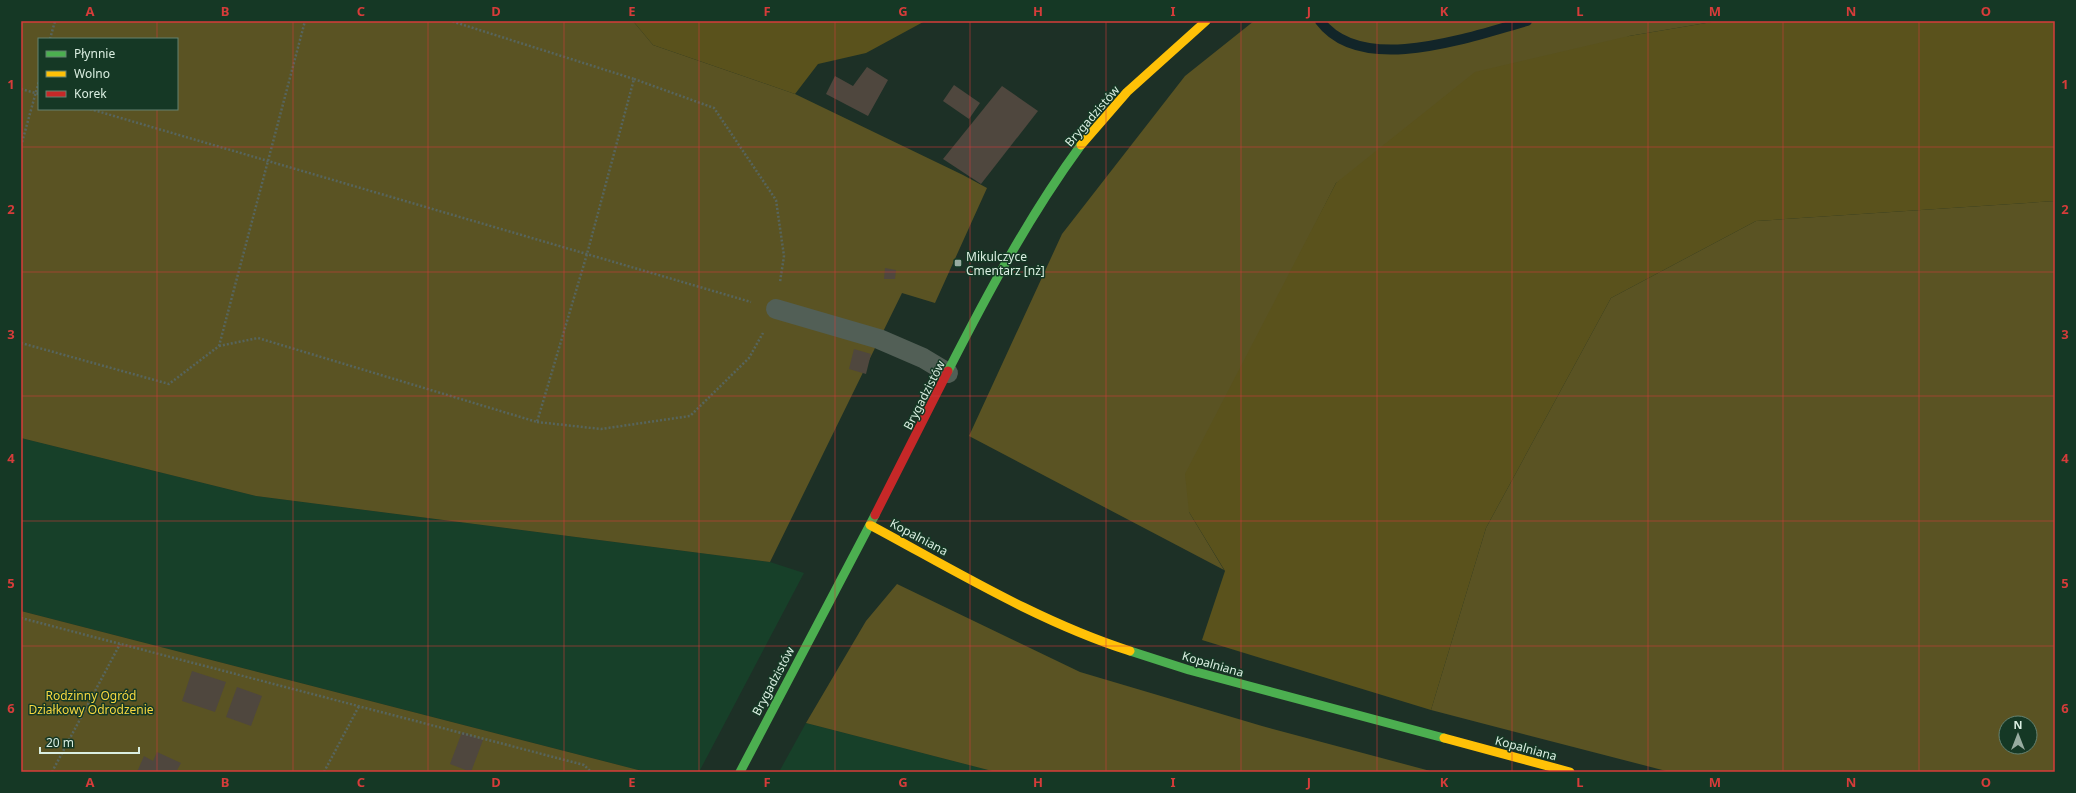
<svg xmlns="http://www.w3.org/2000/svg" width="2076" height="793" viewBox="0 0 2076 793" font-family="'Noto Sans',sans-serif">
<rect width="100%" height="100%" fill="#1d3026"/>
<g fill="#174029">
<path d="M21,438L256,496L770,562L804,573L699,772H646L21,611Z"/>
<path d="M806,723L996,772H779Z"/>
</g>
<g fill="#5a5323" fill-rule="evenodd">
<path d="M21,21H633L653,45L795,94L963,175L987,188L935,303L902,293L770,562L256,496L21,438ZM39,39H177V109H39Z"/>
<path d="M1254,21H1718L1629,36L1336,183L1269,316L1189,512L1224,570L969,436L1062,234L1185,76Z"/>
<path d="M2055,201V772H1670L1431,710L1486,528L1611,298L1756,221ZM2006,723H2030V747H2006Z"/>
<path d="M897,584L1080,672L1262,726L1434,772H996L806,723L866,621Z"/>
<path d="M21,611L646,772H21Z"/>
</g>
<g fill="#5a521c">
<path d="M633,21H925L866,53L818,64L795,94L653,45Z"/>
<path d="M1718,21H2055V201L1756,221L1611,298L1486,528L1431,710L1202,640L1225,571L1189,512L1185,474L1336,183L1475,72L1629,36Z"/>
</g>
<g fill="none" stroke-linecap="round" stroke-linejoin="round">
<path stroke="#122529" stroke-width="10" d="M1320,21C1362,77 1472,36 1527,21"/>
</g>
<g fill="#4f473e">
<path d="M867,67L888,80L868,116L826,94L835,76L853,86Z"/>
<path d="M954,85L980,103L969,119L943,101Z"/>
<path d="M1002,86L1038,111L981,184L943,159Z"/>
<path d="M885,268L896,270L895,279H884Z"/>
<path d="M854,349L871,354L866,374L849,369Z"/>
<path d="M192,671L226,682L215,712L182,701Z"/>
<path d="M237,687L262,696L251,726L226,717Z"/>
<path d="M462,732L483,740L471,772L450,764Z"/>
<path d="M157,752L181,763L176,772H137L144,756L153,761Z"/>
</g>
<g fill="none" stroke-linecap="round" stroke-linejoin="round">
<g stroke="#57655d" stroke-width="2.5" stroke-dasharray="2 2" stroke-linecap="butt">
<path d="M50,39L55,21"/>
<path d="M634,79L714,108L776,200L784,256L780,282"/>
<path d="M21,89L39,94"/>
<path d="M90,109L751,302"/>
<path d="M21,146L39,81"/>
<path d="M21,343L169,384L219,346L305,21"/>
<path d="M219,346L258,338L537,422L587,254L634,79L451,21"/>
<path d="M537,422L601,429L690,416L749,358L763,333"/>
<path d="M21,618L584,765L591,772"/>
<path d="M52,772L120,644"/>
<path d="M324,772L359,706"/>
</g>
<path stroke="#525f56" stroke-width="20" d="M776,309L879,339L923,358L948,373"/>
<g stroke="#4caf50" stroke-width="9">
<path d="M948,371C988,293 1029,216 1081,145"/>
<path d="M1130,651L1189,670L1444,738"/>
<path d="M740,772L875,515"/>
</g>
<g stroke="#ffc107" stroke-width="9">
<path d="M1081,145L1127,92L1206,21"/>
<path d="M870,525C954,570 1039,622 1130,651"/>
<path d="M1444,738L1570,772"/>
</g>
<path stroke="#c62828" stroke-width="9" d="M875,515L948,371"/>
</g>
<path fill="none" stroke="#d63c3a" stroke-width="1" stroke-opacity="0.55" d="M157,21V39M293,21V772M428,21V772M564,21V772M699,21V772M835,21V772M970,21V772M1106,21V772M1241,21V772M1377,21V772M1512,21V772M1648,21V772M1783,21V772M1919,21V772M157,109V772M21,147H2055M21,272H2055M21,396H2055M21,521H2055M21,646H2055"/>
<rect fill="#98aca0" stroke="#153825" stroke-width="1.5" x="954" y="259" width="8" height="8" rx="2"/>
<g text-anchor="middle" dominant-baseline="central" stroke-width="3" stroke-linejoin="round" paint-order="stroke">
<g font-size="12" fill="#daeee1" stroke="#153825">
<text transform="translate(1092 116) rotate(-49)">Brygadzistów</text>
<text transform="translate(924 395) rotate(-63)">Brygadzistów</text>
<text transform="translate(919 537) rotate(28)">Kopalniana</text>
<text transform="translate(1213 664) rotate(16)">Kopalniana</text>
<text transform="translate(773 681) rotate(-62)">Brygadzistów</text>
<text transform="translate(1526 748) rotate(15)">Kopalniana</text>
</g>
<g font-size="12" fill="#daeee1" stroke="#153825" text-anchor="start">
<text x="966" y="256">Mikulczyce<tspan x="966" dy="14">Cmentarz [nż]</tspan></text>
</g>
<g font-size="12" fill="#f7d740" stroke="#153825">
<text x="91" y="695">Rodzinny Ogród<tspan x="91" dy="14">Działkowy Odrodzenie</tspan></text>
</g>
</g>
<rect width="2076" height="793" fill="none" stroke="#153825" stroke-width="44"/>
<rect x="38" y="38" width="140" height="72" fill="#153825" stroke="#648170"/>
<rect x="46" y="51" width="20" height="6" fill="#4caf50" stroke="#648170"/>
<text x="74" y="58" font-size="12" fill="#daeee1">Płynnie</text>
<rect x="46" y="71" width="20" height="6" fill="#ffc107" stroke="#648170"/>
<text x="74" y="78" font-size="12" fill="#daeee1">Wolno</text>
<rect x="46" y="91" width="20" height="6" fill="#c62828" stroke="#648170"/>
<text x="74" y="98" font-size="12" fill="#daeee1">Korek</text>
<g transform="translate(2018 735)"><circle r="19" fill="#153825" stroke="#648170"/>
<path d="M0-3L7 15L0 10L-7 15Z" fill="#98aca0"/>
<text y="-6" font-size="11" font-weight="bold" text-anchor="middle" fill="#daeee1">N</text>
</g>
<path d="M40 747v6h99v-6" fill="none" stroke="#daeee1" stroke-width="2"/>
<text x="46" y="747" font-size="12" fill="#daeee1" stroke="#153825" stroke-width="3" paint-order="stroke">20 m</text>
<rect x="22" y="22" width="2032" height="749" fill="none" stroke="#d63c3a" stroke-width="1.5"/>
<g font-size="13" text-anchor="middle" font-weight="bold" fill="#d63c3a">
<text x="90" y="16">A</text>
<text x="225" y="16">B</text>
<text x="361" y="16">C</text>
<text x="496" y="16">D</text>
<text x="632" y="16">E</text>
<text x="767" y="16">F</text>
<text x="903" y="16">G</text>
<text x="1038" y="16">H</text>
<text x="1173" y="16">I</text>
<text x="1309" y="16">J</text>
<text x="1444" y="16">K</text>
<text x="1580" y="16">L</text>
<text x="1715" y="16">M</text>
<text x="1851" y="16">N</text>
<text x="1986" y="16">O</text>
<text x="11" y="89">1</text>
<text x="2065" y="89">1</text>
<text x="11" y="214">2</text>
<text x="2065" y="214">2</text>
<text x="11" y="339">3</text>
<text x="2065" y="339">3</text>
<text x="11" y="463">4</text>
<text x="2065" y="463">4</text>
<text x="11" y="588">5</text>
<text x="2065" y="588">5</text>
<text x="11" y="713">6</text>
<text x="2065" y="713">6</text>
<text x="90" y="787">A</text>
<text x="225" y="787">B</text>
<text x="361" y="787">C</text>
<text x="496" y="787">D</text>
<text x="632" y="787">E</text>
<text x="767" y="787">F</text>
<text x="903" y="787">G</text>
<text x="1038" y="787">H</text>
<text x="1173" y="787">I</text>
<text x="1309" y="787">J</text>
<text x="1444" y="787">K</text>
<text x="1580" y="787">L</text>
<text x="1715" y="787">M</text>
<text x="1851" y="787">N</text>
<text x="1986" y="787">O</text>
</g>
</svg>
